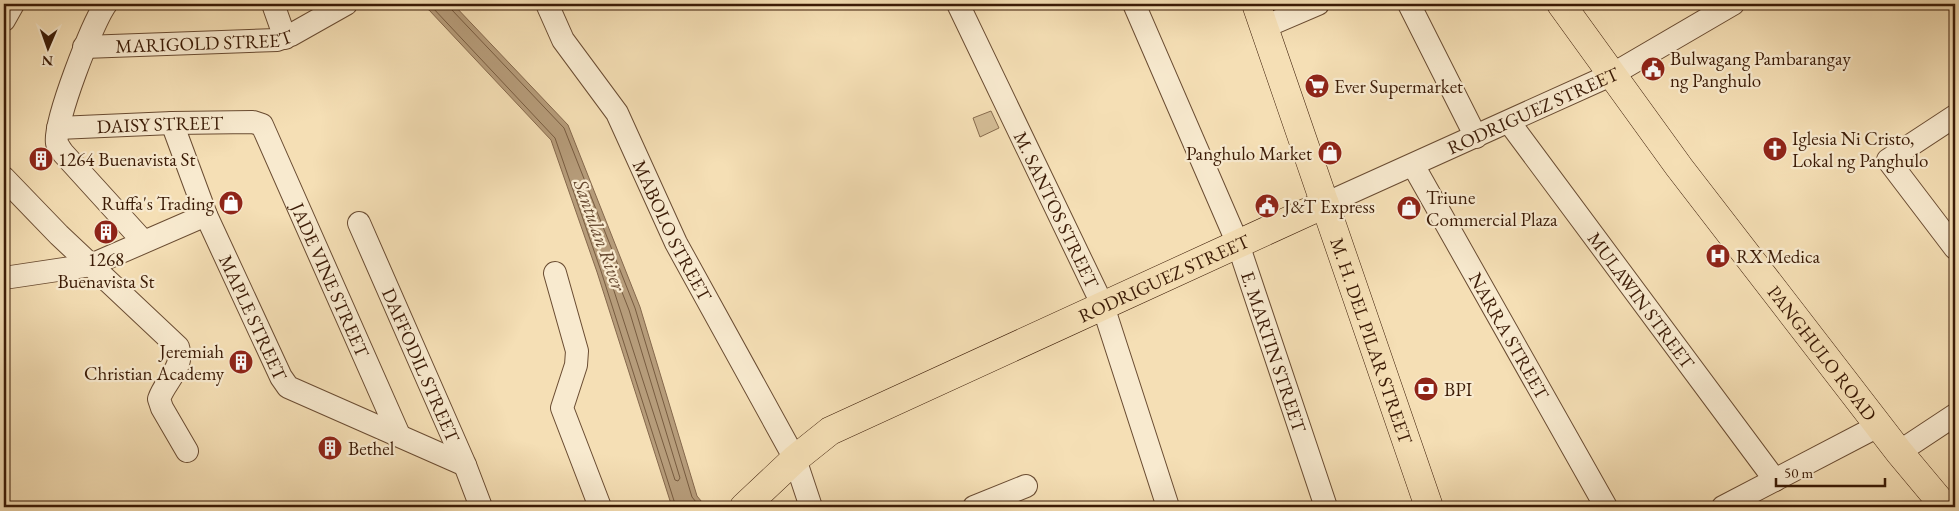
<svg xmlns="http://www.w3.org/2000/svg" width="1959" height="511" viewBox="0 0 1959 511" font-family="'EB Garamond',serif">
<rect width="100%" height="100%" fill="#f5dfb5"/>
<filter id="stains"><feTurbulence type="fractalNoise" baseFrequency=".004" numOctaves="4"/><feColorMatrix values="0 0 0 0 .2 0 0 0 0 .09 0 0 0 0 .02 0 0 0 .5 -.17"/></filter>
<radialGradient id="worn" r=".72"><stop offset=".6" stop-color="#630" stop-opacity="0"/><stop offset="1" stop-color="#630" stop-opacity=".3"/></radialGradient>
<path fill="#d5be97" stroke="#886c4e" d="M991,111L999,128L980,137L973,118Z"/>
<path fill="#b69c7a" stroke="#85684c" d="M417,4H453L568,125L640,307L697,496L706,507H672L597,272L551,140L429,10Z"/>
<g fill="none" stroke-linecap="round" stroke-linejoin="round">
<g stroke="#785c40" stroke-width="1">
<path d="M427,4L432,7L555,138L601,271L676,507"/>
<path d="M450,4L451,9L564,128L635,308L692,497L700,507"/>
<path d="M608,263L611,264L629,310L680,478L678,481L675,480L606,266Z"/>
</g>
<defs>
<g id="minor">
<path d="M106,4C93,21 53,124 57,143C58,146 61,150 63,153L143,241"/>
<path d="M273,4L285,38"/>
<path id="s1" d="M547,4L563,40L617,113L676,243L795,459L811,507"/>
<path id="s2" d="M958,4L1103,306L1168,507"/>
<path id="s3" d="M1134,4L1238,244L1326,507"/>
<path d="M1409,4L1476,137"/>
<path d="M4,20L13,4"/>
<path d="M1264,27L1318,4"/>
<path id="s4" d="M84,47L277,40L291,35L346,4"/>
<path d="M1955,116L1888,160L1955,248"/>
<path id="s5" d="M1509,122L1775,480"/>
<path id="s6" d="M172,123L206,215L281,377L288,387L465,465"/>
<path id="s7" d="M58,128L172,123L253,122L262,125L399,435"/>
<path id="s8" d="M1413,165L1606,507"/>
<path d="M4,178L59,235L178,347C185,367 165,381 159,399L162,408L187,451"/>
<path id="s9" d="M1325,204L1613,74L1733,4"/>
<path id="s10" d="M359,223L465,465L481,507"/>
<path d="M555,273L577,351L576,365L562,408L600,507"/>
<path d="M4,278L91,265L206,215"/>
<path d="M1899,452L1955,415"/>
<path d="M974,507L1026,486"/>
<path d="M1723,507L1880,425"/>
</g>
<g id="major">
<path id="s11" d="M1256,4L1429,507"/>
<path id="s12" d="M1561,4L1679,167L1899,452L1945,507"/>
<path id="s13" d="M744,507L795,459L830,431L1325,204"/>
</g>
</defs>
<use href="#minor" stroke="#6a4c32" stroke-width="24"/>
<use href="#major" stroke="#3b1b06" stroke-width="29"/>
<use href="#minor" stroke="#f8eacf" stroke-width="22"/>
<use href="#major" stroke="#f5dfb5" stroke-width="28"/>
</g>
<defs>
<symbol id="civic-disc" viewBox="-11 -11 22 22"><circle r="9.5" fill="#8f2418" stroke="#f8eacf"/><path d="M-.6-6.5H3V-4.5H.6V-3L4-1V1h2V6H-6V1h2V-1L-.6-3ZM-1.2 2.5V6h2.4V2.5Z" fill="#fff"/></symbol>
<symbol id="supermarket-disc" viewBox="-11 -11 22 22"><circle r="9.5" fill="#8f2418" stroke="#f8eacf"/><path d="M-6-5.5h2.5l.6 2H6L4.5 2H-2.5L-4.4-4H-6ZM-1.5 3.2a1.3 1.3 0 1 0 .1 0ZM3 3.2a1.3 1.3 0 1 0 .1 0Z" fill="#fff"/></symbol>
<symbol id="church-disc" viewBox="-11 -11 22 22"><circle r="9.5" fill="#8f2418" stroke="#f8eacf"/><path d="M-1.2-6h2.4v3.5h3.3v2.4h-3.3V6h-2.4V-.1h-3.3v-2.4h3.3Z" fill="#fff"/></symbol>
<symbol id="shop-disc" viewBox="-11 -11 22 22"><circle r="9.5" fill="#8f2418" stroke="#f8eacf"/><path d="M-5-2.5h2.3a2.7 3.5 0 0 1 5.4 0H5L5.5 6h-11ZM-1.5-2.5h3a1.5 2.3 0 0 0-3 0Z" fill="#fff"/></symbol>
<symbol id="building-disc" viewBox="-11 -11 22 22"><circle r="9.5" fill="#8f2418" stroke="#f8eacf"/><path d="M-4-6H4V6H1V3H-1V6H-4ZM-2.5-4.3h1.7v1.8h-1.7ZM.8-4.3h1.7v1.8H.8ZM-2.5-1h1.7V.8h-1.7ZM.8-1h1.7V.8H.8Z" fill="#fff"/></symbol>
<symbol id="hospital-disc" viewBox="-11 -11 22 22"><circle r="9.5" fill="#8f2418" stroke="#f8eacf"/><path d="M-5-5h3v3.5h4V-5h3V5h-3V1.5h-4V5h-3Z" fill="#fff"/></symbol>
<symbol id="bank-disc" viewBox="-11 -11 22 22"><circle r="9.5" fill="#8f2418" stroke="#f8eacf"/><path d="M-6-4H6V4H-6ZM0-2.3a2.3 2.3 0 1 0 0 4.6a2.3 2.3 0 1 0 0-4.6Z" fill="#fff"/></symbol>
</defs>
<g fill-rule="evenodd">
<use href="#civic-disc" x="1639" y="55" width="28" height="28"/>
<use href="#supermarket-disc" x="1303" y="72" width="28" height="28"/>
<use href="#church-disc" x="1761" y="135" width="28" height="28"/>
<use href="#shop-disc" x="1316" y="139" width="28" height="28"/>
<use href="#building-disc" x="27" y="145" width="28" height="28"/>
<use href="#shop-disc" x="217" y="189" width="28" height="28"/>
<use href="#civic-disc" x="1253" y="192" width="28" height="28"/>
<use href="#shop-disc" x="1395" y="194" width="28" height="28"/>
<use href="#building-disc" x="92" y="218" width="28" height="28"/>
<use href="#hospital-disc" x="1704" y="242" width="28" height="28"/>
<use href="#building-disc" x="227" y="348" width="28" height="28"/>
<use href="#bank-disc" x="1412" y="375" width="28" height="28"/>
<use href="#building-disc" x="316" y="434" width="28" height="28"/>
</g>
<g text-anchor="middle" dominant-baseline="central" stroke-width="4.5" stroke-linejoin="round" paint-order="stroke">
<g font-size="19" fill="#3b1b06" stroke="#f8eacf">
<text stroke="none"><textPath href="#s4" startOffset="120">MARIGOLD STREET</textPath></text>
<text stroke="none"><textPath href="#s9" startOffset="228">RODRIGUEZ STREET</textPath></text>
<text stroke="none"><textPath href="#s7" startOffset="102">DAISY STREET</textPath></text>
<text stroke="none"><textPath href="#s2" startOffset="228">M. SANTOS STREET</textPath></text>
<text stroke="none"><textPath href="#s1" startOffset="260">MABOLO STREET</textPath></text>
<text stroke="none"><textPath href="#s13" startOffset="482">RODRIGUEZ STREET</textPath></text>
<text stroke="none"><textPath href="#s7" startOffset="374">JADE VINE STREET</textPath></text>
<text stroke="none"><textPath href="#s5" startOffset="222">MULAWIN STREET</textPath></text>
<text stroke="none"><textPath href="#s6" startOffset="211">MAPLE STREET</textPath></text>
<text stroke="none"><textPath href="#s8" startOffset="196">NARRA STREET</textPath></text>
<text stroke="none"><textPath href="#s11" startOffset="356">M. H. DEL PILAR STREET</textPath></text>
<text stroke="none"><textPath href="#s3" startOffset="375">E. MARTIN STREET</textPath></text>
<text stroke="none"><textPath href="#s12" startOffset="436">PANGHULO ROAD</textPath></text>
<text stroke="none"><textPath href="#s10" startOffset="155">DAFFODIL STREET</textPath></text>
</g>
<g font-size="19" fill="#3b1b06" stroke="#f8eacf" text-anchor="start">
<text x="1670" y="58">Bulwagang Pambarangay<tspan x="1670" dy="22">ng Panghulo</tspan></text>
<text x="1334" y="86">Ever Supermarket</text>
<text x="1792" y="138">Iglesia Ni Cristo,<tspan x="1792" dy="22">Lokal ng Panghulo</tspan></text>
<text x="1312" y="153" text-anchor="end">Panghulo Market</text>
<text x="58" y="159">1264 Buenavista St</text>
<text x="1426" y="197">Triune<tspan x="1426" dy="22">Commercial Plaza</tspan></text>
<text x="214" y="203" text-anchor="end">Ruffa's Trading</text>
<text x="1284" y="206">J&amp;T Express</text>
<text x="1736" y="256">RX Medica</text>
<text x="106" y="259" text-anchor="middle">1268<tspan x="106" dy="22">Buenavista St</tspan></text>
<text x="224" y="351" text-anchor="end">Jeremiah<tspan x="224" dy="22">Christian Academy</tspan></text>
<text x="1444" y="389">BPI</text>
<text x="348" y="448">Bethel</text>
</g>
<g font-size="20" font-style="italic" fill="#66482f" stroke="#f8eacf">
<text transform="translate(600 235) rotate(70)">Santulan River</text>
</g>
</g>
<rect width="1959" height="511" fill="none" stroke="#f5dfb5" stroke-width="20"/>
<rect x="5" y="5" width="1949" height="501" fill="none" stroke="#3b1b06" stroke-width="2.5"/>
<rect x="10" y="10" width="1939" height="491" fill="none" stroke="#3b1b06"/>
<g transform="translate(48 48) rotate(182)" stroke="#f8eacf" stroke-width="4" paint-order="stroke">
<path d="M0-4L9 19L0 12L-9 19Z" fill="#3b1b06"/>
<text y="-8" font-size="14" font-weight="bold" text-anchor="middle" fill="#3b1b06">N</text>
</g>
<path d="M1776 478v8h109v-8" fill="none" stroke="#3b1b06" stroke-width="2.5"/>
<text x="1784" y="478" font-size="15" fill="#3b1b06" stroke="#f8eacf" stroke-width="4" paint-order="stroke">50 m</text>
<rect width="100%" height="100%" filter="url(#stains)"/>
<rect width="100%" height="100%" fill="url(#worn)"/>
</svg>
